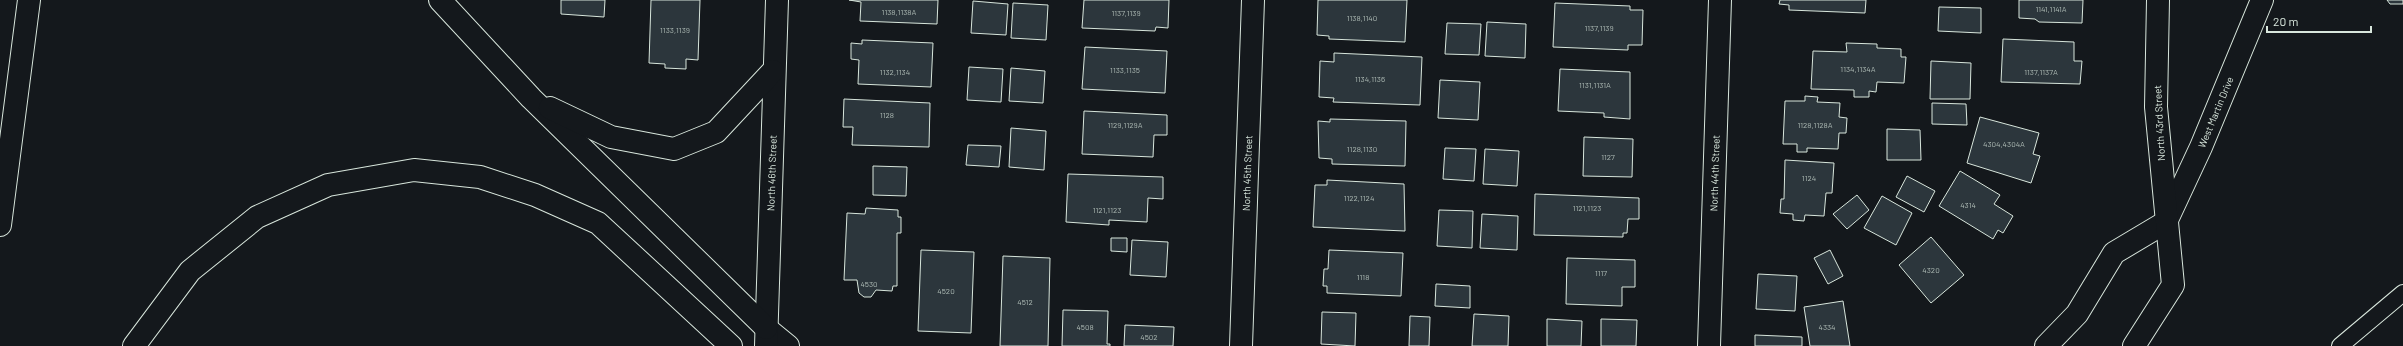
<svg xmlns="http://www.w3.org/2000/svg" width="2403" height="346" viewBox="0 0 2403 346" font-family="Barlow,sans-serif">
<rect width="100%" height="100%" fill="#14181c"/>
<g fill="#2c363c" stroke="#d8e6dc">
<path d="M561,0H605L604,17L561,14Z"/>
<path d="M651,0H700L698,60L686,59V69L665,68V64L649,63Z"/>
<path d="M849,0H938L937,24L860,21L861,2Z"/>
<path d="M1084,0H1169L1168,28L1156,27L1155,31L1082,28Z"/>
<path d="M1318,0H1407L1405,42L1329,39V36L1317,35Z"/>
<path d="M1780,0H1866L1865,13L1789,10V5L1779,4Z"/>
<path d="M2019,0H2083L2082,23L2039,22L2035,19L2019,18Z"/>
<path d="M2387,0H2403V4H2390Z"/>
<path d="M973,1L1008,4L1006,35L971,33Z"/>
<path d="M1013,3L1048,5L1046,40L1011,38Z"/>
<path d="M1555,3L1630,6V10H1643L1642,45H1628V50L1553,47Z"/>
<path d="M1939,7L1981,8V33L1938,31Z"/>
<path d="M1487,22L1526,24L1525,58L1485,56Z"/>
<path d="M1447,23L1481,24L1479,55L1445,54Z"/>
<path d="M2003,39L2074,42V61H2082L2080,84L2001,82Z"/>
<path d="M862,40L933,43L931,87L858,84L859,60L851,59V43L862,44Z"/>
<path d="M1846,43L1877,44V48L1901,49V57H1906L1904,83L1877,82L1876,92L1869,91V97H1854V90L1811,89L1813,51L1847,52Z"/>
<path d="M1085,47L1167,51L1165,93L1082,89Z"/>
<path d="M1334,53L1422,57L1420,105L1333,102L1334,98L1319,97L1320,61L1334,62Z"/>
<path d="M1931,61L1971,63L1970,99H1930Z"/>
<path d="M969,67L1003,69L1001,102L967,100Z"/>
<path d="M1011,68L1045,71L1043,103L1009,101Z"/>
<path d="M1560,69L1630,72V119L1604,117V113L1558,111Z"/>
<path d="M1440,80L1480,82L1478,120L1438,118Z"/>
<path d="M1805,96L1818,97L1817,102L1840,103L1839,117L1847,118L1846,133H1839L1838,149L1807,148V152H1797V144H1783L1785,101H1805Z"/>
<path d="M844,99L930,103L929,147L852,145L853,127H843Z"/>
<path d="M1932,103L1966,104L1967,125L1932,124Z"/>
<path d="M1084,111L1167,115V135H1154L1153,157L1082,154Z"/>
<path d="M1980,117L2039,133L2033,154L2040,156L2031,183L1967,163Z"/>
<path d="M1330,119L1406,121L1405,166L1332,164V159L1319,158L1318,121L1330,122Z"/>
<path d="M1011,128L1046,131L1044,170L1009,167Z"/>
<path d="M1887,129L1920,130L1921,160H1887Z"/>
<path d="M1584,137L1633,139L1632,177L1583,176Z"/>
<path d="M968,145L1001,146L999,167L966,165Z"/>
<path d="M1445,148L1476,149L1474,181L1443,179Z"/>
<path d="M1485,149L1519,151L1517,186L1483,184Z"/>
<path d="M1785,160L1834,163L1832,193H1826L1824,216L1805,215L1804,221L1793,220V214L1780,213L1781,199H1784Z"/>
<path d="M873,166L907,167L906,196L873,195Z"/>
<path d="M1960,171L2000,195L1994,204L2013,216L2003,233L1998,230L1993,239L1939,206Z"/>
<path d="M1068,174L1163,177V199L1148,198L1147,222L1109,220V225L1066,222Z"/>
<path d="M1907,176L1935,191L1924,212L1896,197Z"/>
<path d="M1327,180L1404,184L1405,231L1313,227L1315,185H1327Z"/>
<path d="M1535,194L1639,198V219H1628L1627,233H1623V237L1534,235Z"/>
<path d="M1857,195L1869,210L1847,229L1833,214Z"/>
<path d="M1882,196L1912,213L1896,245L1864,228Z"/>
<path d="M866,208L898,210V217H901V233H897V286H893L892,291L876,290L871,297H864L859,293L857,280H844L847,213L865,214Z"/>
<path d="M1439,210L1473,211L1472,248L1437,246Z"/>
<path d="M1482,214L1518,216L1517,250L1480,248Z"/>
<path d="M1931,237L1964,275L1931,303L1899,265Z"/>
<path d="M1111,238H1127V252L1111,251Z"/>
<path d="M1132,240L1168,242L1166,277L1130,275Z"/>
<path d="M921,250L974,252L971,333L918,331Z"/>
<path d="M1329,250L1403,253L1401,296L1327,293V286H1323L1324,269H1328Z"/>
<path d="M1830,250L1843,276L1828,284L1814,258Z"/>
<path d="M1003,256L1050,258L1048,346H1000Z"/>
<path d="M1567,258L1635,260V287H1622V306L1566,304Z"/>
<path d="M1758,274L1797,276L1795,311L1756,309Z"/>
<path d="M1436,284L1470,286V308L1435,306Z"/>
<path d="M1843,301L1850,346H1810L1804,307Z"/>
<path d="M1063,310L1108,311L1107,344H1110V346H1062Z"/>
<path d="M1322,312L1356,313L1355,346L1321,344Z"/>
<path d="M1474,314L1509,316L1508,346H1472Z"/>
<path d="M1410,316L1430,317L1429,346H1409Z"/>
<path d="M1547,319L1582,321L1581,346H1547Z"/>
<path d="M1601,319L1637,320L1636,346H1601Z"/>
<path d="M1125,325L1174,327L1173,346H1124Z"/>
<path d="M1755,335L1802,337V346H1755Z"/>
</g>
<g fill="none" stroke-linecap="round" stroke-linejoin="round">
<defs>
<path id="lane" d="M2340,346L2403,293"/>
<g id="street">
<path d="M766,328L788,346"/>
<path id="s1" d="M766,346L777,0"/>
<path id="s2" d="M1241,346L1253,0"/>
<path id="s3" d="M1709,346L1720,0"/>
<path id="s4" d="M2046,346L2077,314L2114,253L2166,222L2201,147L2262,0"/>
<path d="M2134,346L2173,285L2156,107L2158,0"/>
</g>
<g id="highway">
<path d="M440,0L531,98L766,328"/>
<path d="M550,108L611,137L674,149L716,132L773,71"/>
<path d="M0,225L29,0"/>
<path d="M134,346L190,271L257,217L328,185L414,170L480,177L535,195L598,223L731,346"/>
</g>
</defs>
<use href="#lane" stroke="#d8e6dc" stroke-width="18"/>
<use href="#street" stroke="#d8e6dc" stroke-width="24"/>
<use href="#highway" stroke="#d8e6dc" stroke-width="24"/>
<use href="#lane" stroke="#14181c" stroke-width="16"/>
<use href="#street" stroke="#14181c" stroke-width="22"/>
<use href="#highway" stroke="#14181c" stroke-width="22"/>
</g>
<g text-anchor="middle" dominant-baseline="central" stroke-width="3" stroke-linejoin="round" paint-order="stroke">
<g font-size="8" fill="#adbab4">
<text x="2051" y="9">1141,1141A</text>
<text x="899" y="12">1138,1138A</text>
<text x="1126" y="13">1137,1139</text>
<text x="1362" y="18">1138,1140</text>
<text x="1599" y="28">1137,1139</text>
<text x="675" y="30">1133,1139</text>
<text x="1858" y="69">1134,1134A</text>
<text x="1125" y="70">1133,1135</text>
<text x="895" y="72">1132,1134</text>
<text x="2041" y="72">1137,1137A</text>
<text x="1370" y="79">1134,1136</text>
<text x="1595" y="85">1131,1131A</text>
<text x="887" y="115">1128</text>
<text x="1125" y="125">1129,1129A</text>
<text x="1815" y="125">1128,1128A</text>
<text x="2004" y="144">4304,4304A</text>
<text x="1362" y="149">1128,1130</text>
<text x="1608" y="157">1127</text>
<text x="1809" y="178">1124</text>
<text x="1359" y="198">1122,1124</text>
<text x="1968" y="205">4314</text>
<text x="1587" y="208">1121,1123</text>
<text x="1107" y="210">1121,1123</text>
<text x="1931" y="270">4320</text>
<text x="1601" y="273">1117</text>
<text x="1363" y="277">1118</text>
<text x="869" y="284">4530</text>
<text x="946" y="291">4520</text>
<text x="1025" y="302">4512</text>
<text x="1085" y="327">4508</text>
<text x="1827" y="327">4334</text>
<text x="1149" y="337">4502</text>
</g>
<g font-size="10" fill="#d8e6dc" stroke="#14181c">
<text stroke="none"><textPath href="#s4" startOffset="297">West Martin Drive</textPath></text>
<text transform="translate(2159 123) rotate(-93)">North 43rd Street</text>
<text stroke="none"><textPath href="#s1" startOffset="173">North 46th Street</textPath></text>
<text stroke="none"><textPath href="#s2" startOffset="173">North 45th Street</textPath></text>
<text stroke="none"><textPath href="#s3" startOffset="173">North 44th Street</textPath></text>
</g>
</g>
<path d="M2267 26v6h104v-6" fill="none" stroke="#d8e6dc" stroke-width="2"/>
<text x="2273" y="26" font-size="12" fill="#d8e6dc" stroke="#14181c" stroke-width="3" paint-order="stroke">20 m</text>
</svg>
